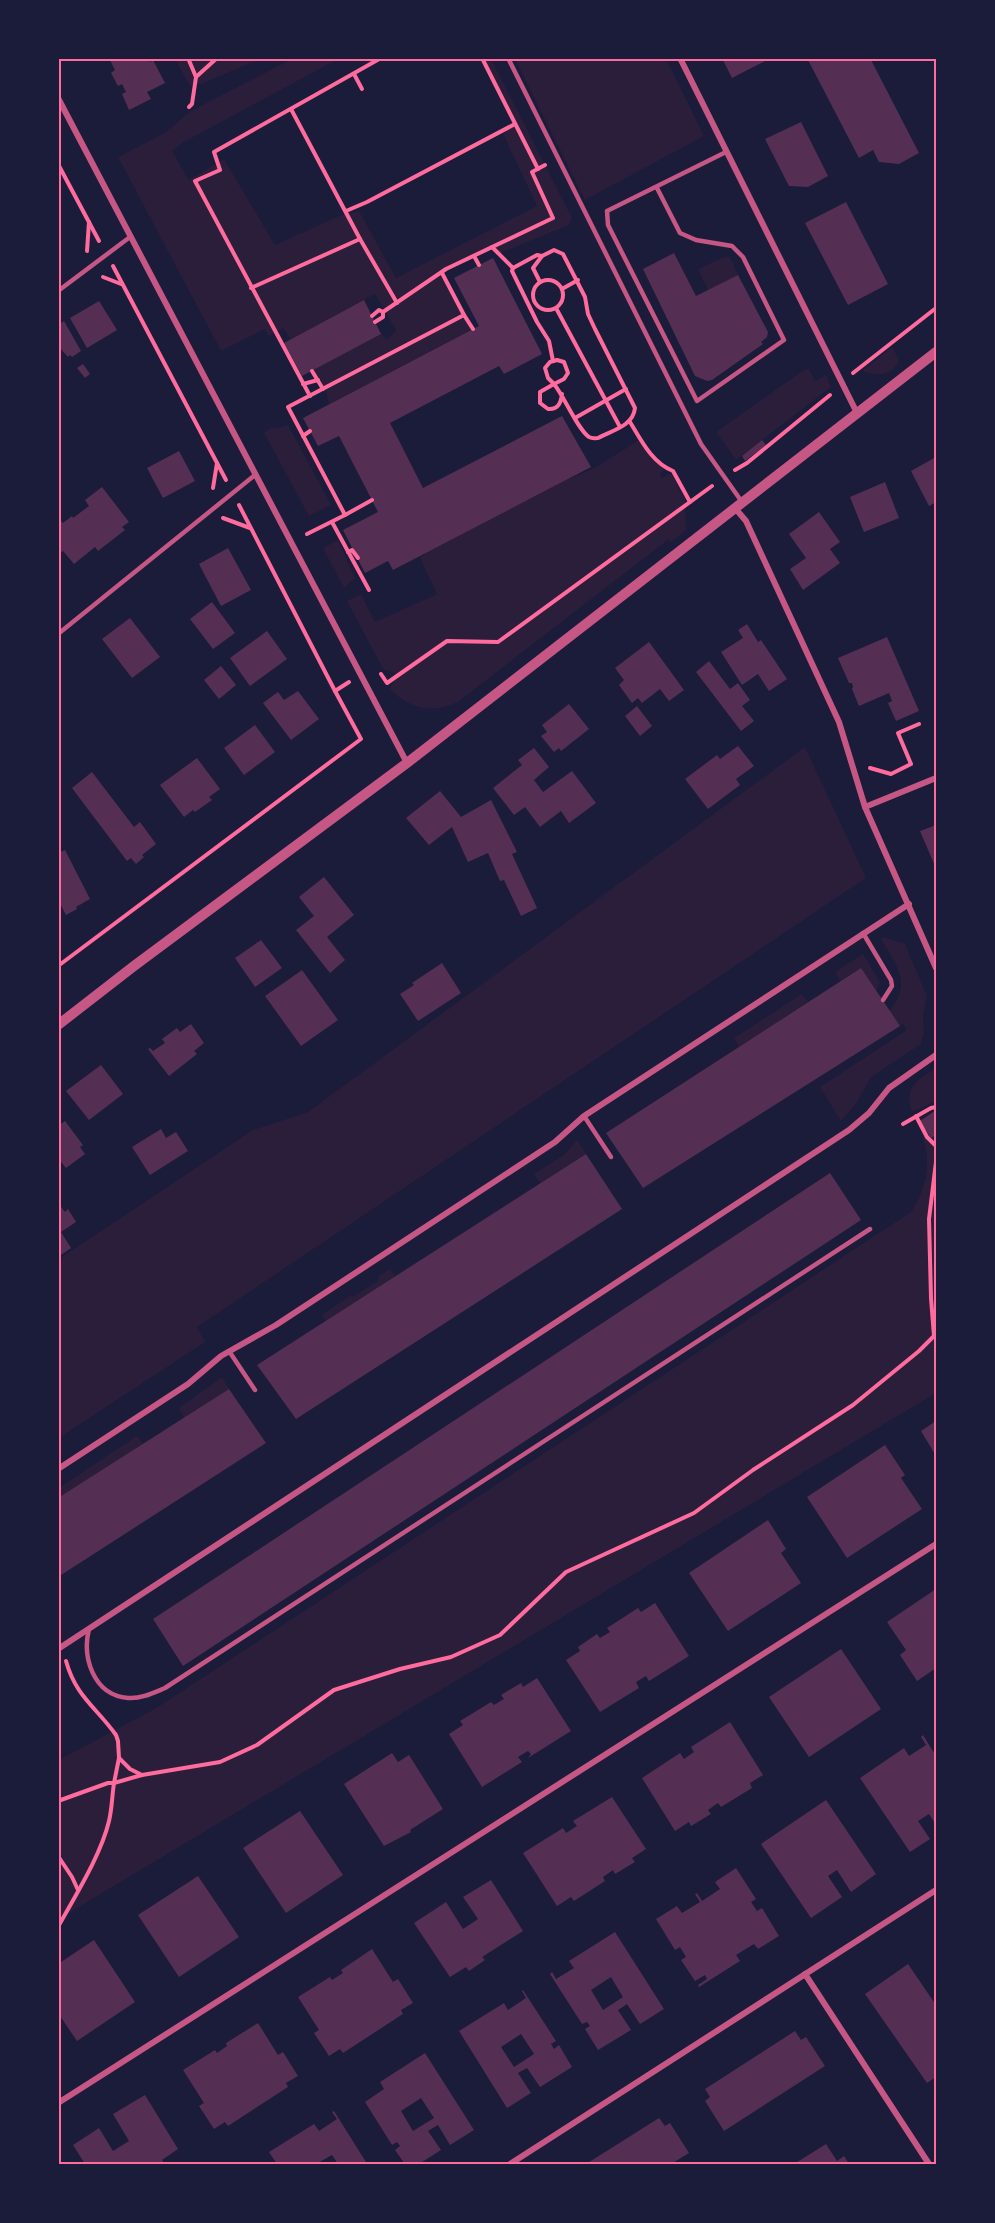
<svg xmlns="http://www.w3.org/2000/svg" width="995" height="2223" viewBox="0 0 995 2223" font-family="'Work Sans',sans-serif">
<rect width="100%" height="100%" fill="#1b1b3a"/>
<g fill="#2a1e3b">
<path d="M175,59H260L201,84L190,86Z"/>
<path d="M292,59H338L184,142L172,151L189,180L224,159L275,245L339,216L359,211L396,278L537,206L503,134L517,124L482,59H491L572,218L569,225L496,255L495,246L441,274L473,329L329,404L325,388L312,371L380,332L387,340L396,330L375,294L291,339L283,328L268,336L265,329L221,351L118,157L163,134L191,111Z"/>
<path d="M515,59H666L704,136L585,200Z"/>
<path d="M724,257H730L738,275L708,290L698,269Z"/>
<path d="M892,347L899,360C892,377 877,376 862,371Z"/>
<path d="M805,369H809L815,381L826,375L831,387L736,460L716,432Z"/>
<path d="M288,425L331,505L309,516L264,433L272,427L279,428Z"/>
<path d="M639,440L666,469L660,473L662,478L671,473L685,500L686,530L671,542L669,539L458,702C433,714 409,709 390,689L397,674L383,669L347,601L361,594L375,622L437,594L420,558L427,552L566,480L593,469Z"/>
<path d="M338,540L355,578L344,588L323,548Z"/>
<path d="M805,747L866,878L197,1327L205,1342L59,1438V1259L253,1130L308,1112Z"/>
<path d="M883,937L905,944L927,996L923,1016L924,1032L921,1044L871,1077L857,1102L841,1121L820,1087L907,1030L903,1024L900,1026L889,1011C913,984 896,964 881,939Z"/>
<path d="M863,954L880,982L876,991L861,968L840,981L835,972Z"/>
<path d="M802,994L808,1002L739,1047L734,1038Z"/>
<path d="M936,1068V1104L935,1102L912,1112C903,1087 918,1080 936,1068Z"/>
<path d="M920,1127L931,1139L936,1136V1393L59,1919V1760L158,1707L911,1212C930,1181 931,1161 920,1127Z"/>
<path d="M577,1140L586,1154L540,1183L534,1174L565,1154Z"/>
<path d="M390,1269L395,1277L325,1321L322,1315L351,1295L353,1297L379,1280L378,1277Z"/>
<path d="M222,1377L229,1389L184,1418L179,1408Z"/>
<path d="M137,1436L143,1444L59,1498V1488Z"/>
</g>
<g fill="#542f53" fill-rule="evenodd">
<path d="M109,58H148L150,62L153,60L165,83L147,92L151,99L129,110L122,94L126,92L122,84L118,86L111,73L115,70Z"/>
<path d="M722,58H766L767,60L732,78Z"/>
<path d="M807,58H870L919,153L899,164L879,162L873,150L859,158Z"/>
<path d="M801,122L828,176L808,187L789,186L765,139Z"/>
<path d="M846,202L888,284L848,305L805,223Z"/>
<path d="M674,253L696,296L738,275L768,332L767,337L761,342L763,344L712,380L707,381L695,376L643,269Z"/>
<path d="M493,258L542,354L504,374L499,366L390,423L423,488L562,416L591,467L393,570L388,561L365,573L343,530L378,512L339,436L318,446L303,418L479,326L454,278Z"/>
<path d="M364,300L381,334L302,376L284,343Z"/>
<path d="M99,301L117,330L87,348L70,318Z"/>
<path d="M64,321L81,351L72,357L70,355L68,357L58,346V325Z"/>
<path d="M83,364L90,374L85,378L77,368Z"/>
<path d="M762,440L766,445L745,461L742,456Z"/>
<path d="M179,451L195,481L163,498L147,468Z"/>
<path d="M936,457V502L929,506L911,471Z"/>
<path d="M885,482L899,518L864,532L850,497Z"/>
<path d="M102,487L129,522L122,527L125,530L98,551L95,547L74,564L63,551L58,554V518L63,523L72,516L73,518L89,506L85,500Z"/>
<path d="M819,512L840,542L830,549L840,563L803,590L790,569L806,558L789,534Z"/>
<path d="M228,548L251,590L221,606L199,564Z"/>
<path d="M212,602L235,633L213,649L190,619Z"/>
<path d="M130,618L160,657L132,678L102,639Z"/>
<path d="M747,624L758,642L761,640L787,679L769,691L758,674L742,685L721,652L743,638L738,630Z"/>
<path d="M267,631L287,659L250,686L230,658Z"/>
<path d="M887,637L919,711L896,721L888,703L892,701L889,693L859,706L852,689L853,687L852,683H849L838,658Z"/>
<path d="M649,642L684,690L669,701L660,689L642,703L638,698L632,703L619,685L624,680L615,668Z"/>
<path d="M709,661L730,689L738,683L750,700L742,706L754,721L741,731L696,672Z"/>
<path d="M221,666L236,685L219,699L204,680Z"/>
<path d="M298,691L319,719L291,740L263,703L278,692L284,700Z"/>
<path d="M569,704L589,729L561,751L559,748L554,752L541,736L547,732L542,725Z"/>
<path d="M637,706L652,726L640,736L625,716Z"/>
<path d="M255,725L275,752L244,775L224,748Z"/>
<path d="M738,746L754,766L736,779L740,785L708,809L685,779L717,755L720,759Z"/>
<path d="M534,748L549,767L534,780L543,792L572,771L596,803L569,823L561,811L540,827L525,807L514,815L493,788L522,765L518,760Z"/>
<path d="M197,758L220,789L209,797L212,800L195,812L193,810L184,817L160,785Z"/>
<path d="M92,772L134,827L140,822L156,844L142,855L144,857L136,864L131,858L127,861L72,788Z"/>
<path d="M440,791L461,817L491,800L517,852L512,854L537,908L521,916L504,880L500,881L488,853L468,862L452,827L429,845L406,818Z"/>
<path d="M936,825V866H935L920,831Z"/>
<path d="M65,850L90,899L76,907L77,909L66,915L58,900V853Z"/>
<path d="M324,877L354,915L327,937L345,960L330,973L296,930L314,916L299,897Z"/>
<path d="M261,940L282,968L255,987L235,958Z"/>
<path d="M442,963L461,993L418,1021L400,994L414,985L412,983Z"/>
<path d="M861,968L900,1026L643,1188L606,1133Z"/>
<path d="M302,970L338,1020L301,1046L265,996Z"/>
<path d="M191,1024L204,1043L194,1051L197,1054L169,1076L148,1049L150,1048L153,1051L165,1043L162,1039L177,1028L180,1032Z"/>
<path d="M101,1065L123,1094L89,1120L66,1091Z"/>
<path d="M936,1110V1135L931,1138L920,1121Z"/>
<path d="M65,1121L83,1145L80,1147L85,1154L66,1168L58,1158V1126Z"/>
<path d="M161,1129L166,1138L176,1132L188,1151L150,1175L132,1147Z"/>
<path d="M586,1154L622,1209L296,1419L257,1365Z"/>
<path d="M830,1173L861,1220L183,1666L153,1619Z"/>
<path d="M58,1203L65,1212L68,1209L76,1222L61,1232L71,1248L58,1257Z"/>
<path d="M229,1389L266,1443L58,1577V1498Z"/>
<path d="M936,1421V1456L921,1431Z"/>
<path d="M885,1445L905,1475L901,1478L922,1509L847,1558L807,1497Z"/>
<path d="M768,1520L786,1549L781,1553L801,1583L728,1631L689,1573Z"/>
<path d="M936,1589V1668L917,1681L900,1655L906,1650L887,1622Z"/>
<path d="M655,1603L689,1656L649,1681L646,1676L636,1682L639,1688L600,1712L566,1660L580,1651L578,1647L597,1634L600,1638L610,1632L607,1628L638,1608L641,1612Z"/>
<path d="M841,1649L881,1709L809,1757L769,1697Z"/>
<path d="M537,1678L571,1731L528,1758L531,1754L528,1751L518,1757L522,1762L482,1787L449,1734L463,1725L460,1721L491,1702L494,1705L504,1699L501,1695L521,1683L523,1687Z"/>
<path d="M730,1722L763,1775L750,1783L752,1788L721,1807L718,1803L708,1810L711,1814L691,1826L689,1822L675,1831L642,1778L680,1753L684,1759L694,1752L691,1747Z"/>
<path d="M923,1735L936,1756V1825L929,1814L918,1821L930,1839L910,1852L860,1778L904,1748L909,1756L926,1745L921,1737Z"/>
<path d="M392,1753L398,1762L409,1755L443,1809L410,1830L411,1832L384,1846L344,1784Z"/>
<path d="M612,1797L646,1849L632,1858L635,1862L615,1874L613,1870L603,1877L605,1881L574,1901L571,1897L557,1906L523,1853L563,1828L566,1833L577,1826L573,1821Z"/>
<path d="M826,1800L876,1874L851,1892L837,1870L828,1876L842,1897L811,1918L761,1844Z"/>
<path d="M300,1811L343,1875L286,1913L243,1848Z"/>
<path d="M736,1868L756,1899L751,1902L757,1911L762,1908L779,1936L758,1949L754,1944L736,1955L740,1961L699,1987L698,1985L707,1979L705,1975L695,1981L681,1960L686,1957L680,1947L675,1950L656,1919L677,1906L682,1913L700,1902L695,1894L697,1893L702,1901L720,1889L715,1882Z"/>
<path d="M198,1876L239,1937L179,1977L138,1915Z"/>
<path d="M491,1880L523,1931L482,1957L485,1960L469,1971L466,1967L450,1977L414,1923L446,1902L463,1929L478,1919L463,1897Z"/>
<path d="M615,1932L664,2009L640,2024L627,2004L618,2010L631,2030L598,2050L585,2029L590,2026L587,2022L582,2024L550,1974L552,1972L556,1979L574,1968L569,1961ZM611,1977L623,1997L603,2010L591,1990Z"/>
<path d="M94,1940L135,2002L77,2041L58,2013V1964Z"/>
<path d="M372,1949L393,1982L398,1979L413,2003L401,2010L403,2014L343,2053L340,2049L329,2056L314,2033L319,2030L298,1997L330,1977L332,1980L343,1973L341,1970Z"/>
<path d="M908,1964L936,2005V2077L927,2083L865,1994Z"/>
<path d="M523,1990L556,2041L551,2044L554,2049L559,2045L572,2067L540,2087L527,2068L518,2073L531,2093L507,2108L459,2031L504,2003L508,2010L526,1998L522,1991ZM521,2034L534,2054L514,2067L501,2047Z"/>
<path d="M258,2023L278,2055L283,2052L298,2076L286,2083L288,2087L228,2126L225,2122L214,2129L199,2106L204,2103L183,2070L215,2050L217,2053L227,2046L226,2043Z"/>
<path d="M795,2031L801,2040L806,2037L825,2066L724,2131L705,2101L710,2097L705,2089Z"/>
<path d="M425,2053L474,2130L450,2145L438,2125L428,2131L441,2150L419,2164H405L395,2150L400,2146L397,2142L392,2145L365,2102L384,2089L380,2082ZM421,2098L434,2118L413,2131L401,2111Z"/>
<path d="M145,2095L178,2149L162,2160L165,2164H85L73,2145L99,2128L113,2151L129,2141L113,2114Z"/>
<path d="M334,2111L366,2162L362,2164H338L332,2155L316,2164H277L269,2152L314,2124L319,2131L337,2119L332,2112Z"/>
<path d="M659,2118L665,2126L670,2123L689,2153L671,2164H586Z"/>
<path d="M826,2144L837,2161L844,2156L849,2164H794Z"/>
</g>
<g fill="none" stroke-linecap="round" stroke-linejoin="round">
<g stroke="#ff6b9d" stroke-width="4">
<path d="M188,58L196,77L192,104L189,107"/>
<path d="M482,58L538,169"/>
<path d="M354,74L362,89"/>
<path d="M196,77L217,58"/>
<path d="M291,109L360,239L397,303"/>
<path d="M58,164L99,241"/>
<path d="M346,211L367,202L515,124"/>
<path d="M492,247L513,268"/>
<path d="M87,251L89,222"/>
<path d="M474,256L479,265"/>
<path d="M113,266L226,480"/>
<path d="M442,273L464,315"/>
<path d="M103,277L121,284"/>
<circle cx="548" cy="295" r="15"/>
<path d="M540,282L533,268L542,256"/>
<path d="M251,288L360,239"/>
<path d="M562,289L578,280"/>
<path d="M556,308L620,427"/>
<path d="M372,316L379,310L383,312"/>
<path d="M375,322L383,317V312L446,269L553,218L532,172L545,165"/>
<path d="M557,360L564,362L568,373L564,379L554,384L548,378L545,368L550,362Z"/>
<path d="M553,361L549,341L537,322L512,271L513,268L537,255L542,256L554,250L563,254L585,297L588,314L595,329L635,408C633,426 613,430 598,438C594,438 593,439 589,437C578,430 564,396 554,384L540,392V403L548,409C558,410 561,403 562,394"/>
<path d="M312,371L323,389"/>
<path d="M853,373L936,308"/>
<path d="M303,384L318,380"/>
<path d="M310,396L195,181L220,170L214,152L381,58"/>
<path d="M575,418L626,389"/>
<path d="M630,422C641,440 652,463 673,471L690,502"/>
<path d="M303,436L310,431"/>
<path d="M735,470L747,463L830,395"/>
<path d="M213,488L217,463"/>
<path d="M239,505L335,691"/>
<path d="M345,515L372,500"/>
<path d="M223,518L250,528"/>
<path d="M332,522L369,590"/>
<path d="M307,534L345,515L288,407L464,315L473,329"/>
<path d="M348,552L352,550L358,558"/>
<path d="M381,674L387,683L447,641L498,642L712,486"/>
<path d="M870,768L891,774L911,764L898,733L919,724"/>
<path d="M58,966L361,739L335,691L349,682"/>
<path d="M916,1116L927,1137L936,1146"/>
<path d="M903,1124L931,1108L936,1107"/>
<path d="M936,1145V1155"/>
<path d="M936,1335L934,1336L931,1298L929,1219L936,1162"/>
<path d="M66,1661C76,1697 96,1707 116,1735L118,1741L119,1758L130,1769L142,1775"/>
<path d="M58,1801L108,1783H114L119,1758"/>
<path d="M58,1856L72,1877L78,1890"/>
<path d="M58,1927C75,1896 101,1855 109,1821C112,1809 112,1796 114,1783L142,1775L220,1762L257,1745L334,1690L400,1669L451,1657L500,1635L566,1572L694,1513L753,1470L853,1405L919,1351L934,1336"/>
</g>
<g stroke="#c65784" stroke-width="4.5">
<path d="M508,58L701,444L742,502"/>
<path d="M657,188L680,233L696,240L732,246L743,257L784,340L697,401L608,225L607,211L726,152"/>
<path d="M58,291L130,237"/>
<path d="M58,634L255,475"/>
<path d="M863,933L891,980L892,986L883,1000"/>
<path d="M584,1116L611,1157"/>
<path d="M229,1351L255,1390"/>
<path d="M89,1629C82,1657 93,1695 128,1698C141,1699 153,1693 165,1688L870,1229"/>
</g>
<g stroke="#c65784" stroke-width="6">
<path d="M680,58L857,413"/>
<path d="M58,98L407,763"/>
<path d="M735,508L746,521L839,722L865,807L936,968"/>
<path d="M865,807L936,778"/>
<path d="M58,1469L188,1384L221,1356L276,1325L555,1142L584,1116L909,904"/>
<path d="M58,1649L849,1130L869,1113L889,1088L936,1055"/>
<path d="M805,1974L929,2164"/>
<path d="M58,2103L936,1544"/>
<path d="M510,2164L936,1890"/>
</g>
<path stroke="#c65784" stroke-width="10" d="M58,1025L134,966L407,763L936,352"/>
</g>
<rect width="995" height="2223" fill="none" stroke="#1b1b3a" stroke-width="120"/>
<rect x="60" y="60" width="875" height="2103" fill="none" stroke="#ff6b9d" stroke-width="2"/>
</svg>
